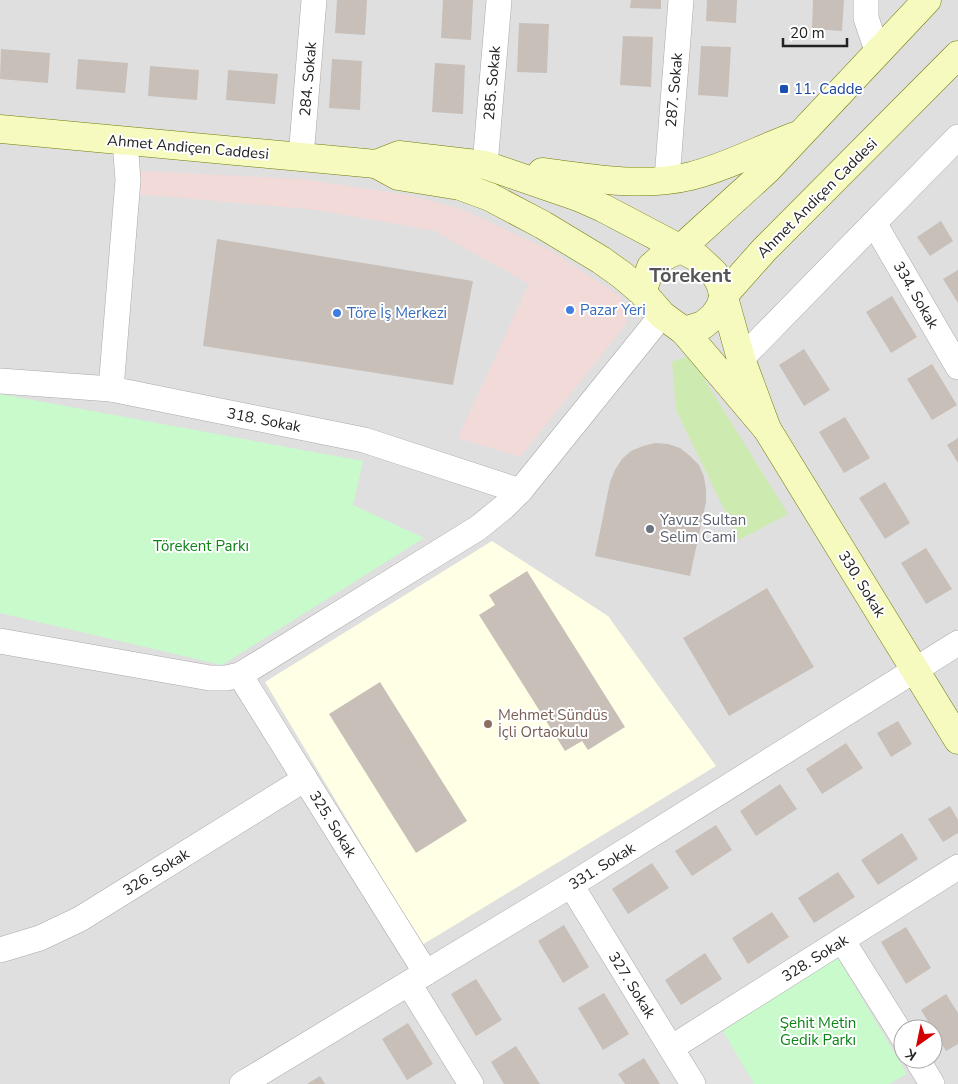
<svg xmlns="http://www.w3.org/2000/svg" width="958" height="1084" viewBox="0 0 958 1084" font-family="'Nunito Sans',sans-serif">
<rect width="100%" height="100%" fill="#f2efe9"/>
<path fill="#e0dfdf" fill-rule="evenodd" d="M0,0H958V1084H0ZM903,1029H933V1059H903Z"/>
<path fill="#f2dad9" d="M139,171L301,179L409,195L461,209L550,250L621,297L627,323L520,457L458,438L529,284L435,231L318,210L136,194Z"/>
<path fill="#ffffe5" d="M492,541L608,616L716,766L422,945L265,682Z"/>
<path fill="#cdebb0" d="M694,354L706,382L788,514L739,540L676,410L672,362Z"/>
<g fill="#c8facc">
<path d="M0,394L363,461L353,505L424,538L222,665L0,613Z"/>
<path d="M838,958L907,1074L889,1084H754L721,1028Z"/>
</g>
<path fill="#e2e2e2" d="M721,1028L754,1084H708L687,1048Z"/>
<g fill="#c7bfb8">
<path d="M337,0H367L365,35L335,33Z"/>
<path d="M443,0H473L471,40L441,38Z"/>
<path d="M631,0H661V9L630,8Z"/>
<path d="M707,0H737L736,23L706,21Z"/>
<path d="M813,0H844L842,31L812,29Z"/>
<path d="M519,23L549,24L547,73L517,72Z"/>
<path d="M623,36L653,37L651,87L620,85Z"/>
<path d="M701,46L731,47L728,97L698,95Z"/>
<path d="M1,49L50,53L48,83L0,79Z"/>
<path d="M78,59L128,63L125,93L76,89Z"/>
<path d="M332,59L362,61L360,110L329,108Z"/>
<path d="M435,63L465,65L463,114L432,112Z"/>
<path d="M150,66L199,70L197,100L148,96Z"/>
<path d="M228,70L278,74L275,104L226,100Z"/>
<path d="M941,221L953,241L930,256L917,237Z"/>
<path d="M217,239L473,281L453,385L203,346Z"/>
<path d="M958,270V303L943,279Z"/>
<path d="M892,296L917,337L891,353L866,312Z"/>
<path d="M804,349L830,390L804,406L779,365Z"/>
<path d="M932,364L957,405L932,420L907,379Z"/>
<path d="M845,417L870,458L844,473L819,432Z"/>
<path d="M958,438V463L947,445Z"/>
<path d="M655,443L668,444L680,448L690,456L699,465L704,477L706,489V502L690,576L595,556L610,482L615,470L622,459L631,451L643,446Z"/>
<path d="M885,482L910,523L885,539L859,498Z"/>
<path d="M926,548L952,589L926,604L901,563Z"/>
<path d="M527,571L625,727L588,750L582,741L565,751L479,615L495,605L489,595Z"/>
<path d="M767,588L814,667L729,716L683,638Z"/>
<path d="M380,682L467,821L416,853L329,714Z"/>
<path d="M898,721L912,744L891,757L877,733Z"/>
<path d="M846,743L863,768L822,794L806,769Z"/>
<path d="M780,784L797,809L756,836L740,811Z"/>
<path d="M950,806L958,820V833L943,842L928,819Z"/>
<path d="M716,825L732,850L692,876L675,851Z"/>
<path d="M902,833L918,859L878,885L861,860Z"/>
<path d="M652,863L669,888L628,914L612,889Z"/>
<path d="M838,872L855,897L814,923L798,898Z"/>
<path d="M772,912L789,937L748,964L732,938Z"/>
<path d="M564,925L589,967L563,983L538,941Z"/>
<path d="M906,927L931,968L906,984L881,942Z"/>
<path d="M705,953L722,979L681,1005L665,980Z"/>
<path d="M476,979L502,1020L476,1036L451,994Z"/>
<path d="M604,993L629,1034L603,1050L578,1008Z"/>
<path d="M946,994L958,1013V1044L946,1051L921,1010Z"/>
<path d="M408,1023L433,1064L407,1080L382,1039Z"/>
<path d="M516,1046L540,1084H504L491,1062Z"/>
<path d="M644,1058L660,1084H625L618,1074Z"/>
<path d="M320,1076L325,1084H307Z"/>
</g>
<g fill="none" stroke-linecap="round" stroke-linejoin="round">
<defs>
<g id="street">
<path d="M866,0V18L878,53"/>
<path d="M301,157L314,0"/>
<path d="M485,165L499,0"/>
<path d="M667,179L681,0"/>
<path d="M874,223L958,367"/>
<path d="M741,359L958,137"/>
<path d="M0,381L111,389L364,440L520,491"/>
<path d="M111,389L128,180L125,141"/>
<path d="M0,641L210,678H226L240,675L478,528L504,507L520,491L662,315"/>
<path d="M240,675L426,973"/>
<path d="M571,885L693,1084"/>
<path d="M842,940L903,1037"/>
<path d="M0,950L40,938L80,919L305,779"/>
<path d="M409,984L471,1084"/>
<path d="M671,1048L958,867"/>
<path d="M917,1059L932,1084"/>
<path d="M242,1084L571,885L958,643"/>
</g>
<g id="secondary">
<path d="M0,129L376,164"/>
<path d="M399,155L485,165L578,197L603,208L698,258L714,273L720,283L741,359L767,429L684,331L662,315L642,292L622,275L601,260L543,225L490,197L460,186L398,176L376,164Z"/>
<path d="M542,172C591,178 642,188 691,176C727,167 760,149 795,136"/>
<path d="M642,292L651,267L661,258L680,249L767,170L927,0"/>
<path d="M684,331L703,325L713,317L720,307L724,295L764,250L958,55"/>
<path d="M767,429L958,740"/>
</g>
</defs>
<use href="#street" stroke="#a9a9a9" stroke-width="26"/>
<use href="#secondary" stroke="#707d05" stroke-width="29"/>
<use href="#street" stroke="#fff" stroke-width="25"/>
<use href="#secondary" stroke="#f7fabf" stroke-width="28"/>
</g>
<rect fill="#1a4fb4" stroke="#fff" stroke-width="2" x="779" y="84" width="10" height="10" rx="2.5"/>
<g fill="#3f7fe0" stroke="#fff" stroke-width="2">
<circle cx="570" cy="310" r="5"/>
<circle cx="337" cy="313" r="5"/>
</g>
<circle fill="#6b7280" stroke="#fff" stroke-width="2" cx="650" cy="529" r="5"/>
<circle fill="#8d6e63" stroke="#fff" stroke-width="2" cx="488" cy="724" r="5"/>
<g text-anchor="middle" dominant-baseline="central" stroke-width="4" stroke-linejoin="round" paint-order="stroke">
<g font-size="15" fill="#222" stroke="#fff">
<text transform="translate(308 79) rotate(-85)">284. Sokak</text>
<text transform="translate(492 83) rotate(-85)">285. Sokak</text>
<text transform="translate(674 90) rotate(-85)">287. Sokak</text>
<text transform="translate(188 147) rotate(5)">Ahmet Andiçen Caddesi</text>
<text transform="translate(817 198) rotate(-45)">Ahmet Andiçen Caddesi</text>
<text transform="translate(916 295) rotate(60)">334. Sokak</text>
<text transform="translate(264 420) rotate(11)">318. Sokak</text>
<text transform="translate(862 584) rotate(58)">330. Sokak</text>
<text transform="translate(333 824) rotate(58)">325. Sokak</text>
<text transform="translate(602 866) rotate(-32)">331. Sokak</text>
<text transform="translate(156 872) rotate(-32)">326. Sokak</text>
<text transform="translate(815 958) rotate(-32)">328. Sokak</text>
<text transform="translate(632 985) rotate(58)">327. Sokak</text>
</g>
<g font-size="15" fill="#164399" stroke="#fff" text-anchor="start">
<text x="794" y="89">11. Cadde</text>
</g>
<g font-size="15" fill="#366cbe" stroke="#fff" text-anchor="start">
<text x="580" y="310">Pazar Yeri</text>
<text x="347" y="313">Töre İş Merkezi</text>
</g>
<g font-size="15" fill="#5b616d" stroke="#fff" text-anchor="start">
<text x="660" y="520">Yavuz Sultan<tspan x="660" dy="17">Selim Cami</tspan></text>
</g>
<g font-size="15" fill="#0c8416" stroke="#fff">
<text x="201" y="546">Törekent Parkı</text>
<text x="818" y="1023">Şehit Metin<tspan x="818" dy="17">Gedik Parkı</tspan></text>
</g>
<g font-size="15" fill="#785e54" stroke="#fff" text-anchor="start">
<text x="498" y="715">Mehmet Sündüs<tspan x="498" dy="17">İçli Ortaokulu</tspan></text>
</g>
<g font-size="20" font-weight="bold" fill="#555" stroke="#fff">
<text x="690" y="275">Törekent</text>
</g>
</g>
<g transform="translate(918 1044) rotate(213)"><circle r="24" fill="#ffffff" stroke="#a7a7a7"/>
<path d="M0-4L9 19L0 12L-9 19Z" fill="#d40000"/>
<text y="-8" font-size="14" font-weight="bold" text-anchor="middle" fill="#222222">K</text>
</g>
<path d="M783 38v8h64v-8" fill="none" stroke="#222222" stroke-width="2.5"/>
<text x="790" y="38" font-size="15" fill="#222222" stroke="#ffffff" stroke-width="4" paint-order="stroke">20 m</text>
</svg>
